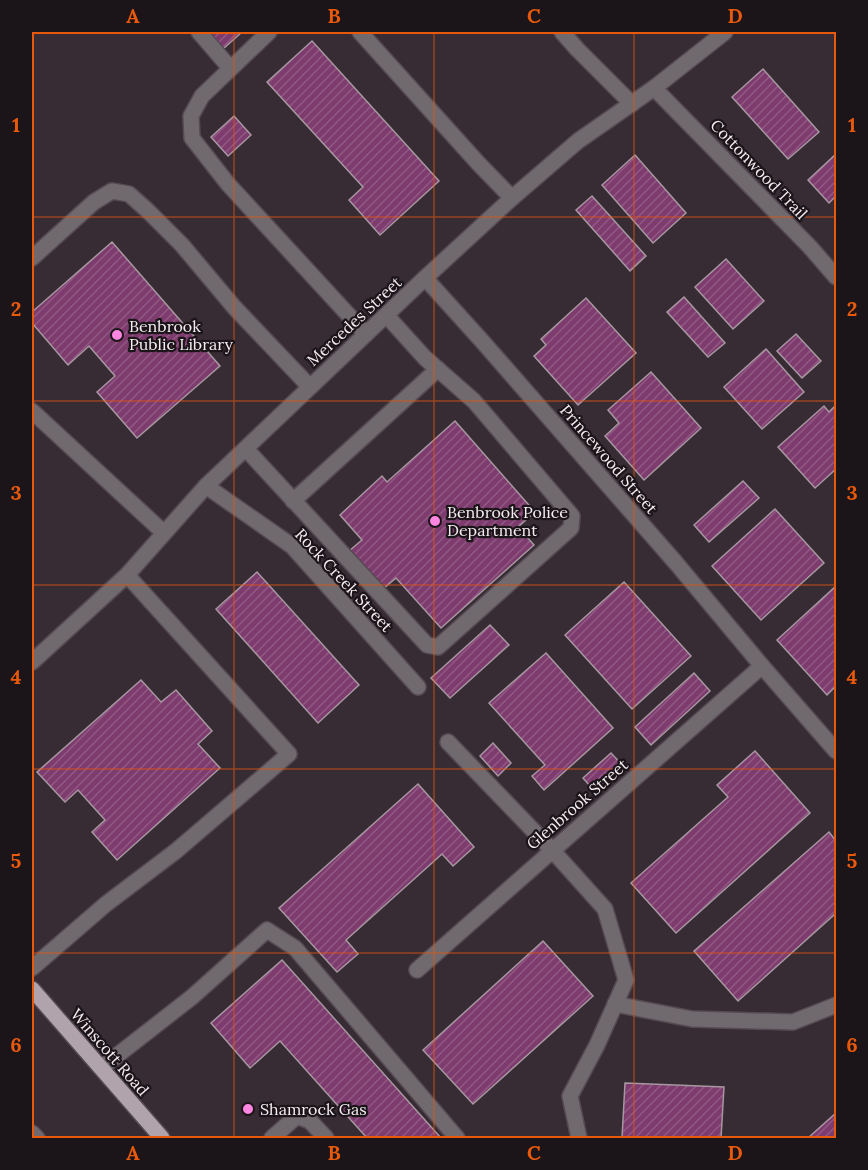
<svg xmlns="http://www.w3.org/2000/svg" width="868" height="1170" viewBox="0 0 868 1170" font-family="Lora,serif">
<defs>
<pattern id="building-hatch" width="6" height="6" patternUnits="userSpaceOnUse" patternTransform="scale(1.5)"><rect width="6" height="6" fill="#7e3b6e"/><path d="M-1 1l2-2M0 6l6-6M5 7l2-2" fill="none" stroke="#915883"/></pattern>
</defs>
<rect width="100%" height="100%" fill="#372b34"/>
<g fill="url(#building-hatch)" stroke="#a697a1" stroke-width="1.5">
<path d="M207,32H242L223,49Z"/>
<path d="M312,41L439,181L380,235L349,200L363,187L267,82Z"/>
<path d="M763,69L819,132L788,159L732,97Z"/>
<path d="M234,116L251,135L228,156L211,137Z"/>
<path d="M836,154V196L829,203L808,180Z"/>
<path d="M635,155L686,213L653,243L602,185Z"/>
<path d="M592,196L646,256L630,271L576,210Z"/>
<path d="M112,242L220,366L137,438L97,392L115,376L89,346L68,365L32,323V312Z"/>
<path d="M726,259L764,301L733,329L695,287Z"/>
<path d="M684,297L725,343L708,357L667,312Z"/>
<path d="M586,298L636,353L578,405L534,356L546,345L541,339Z"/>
<path d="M796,334L821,361L802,378L777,351Z"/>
<path d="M766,349L804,392L762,429L724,387Z"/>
<path d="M651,372L701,428L644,480L605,436L619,423L608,410Z"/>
<path d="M836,405V469L815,488L778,447L824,406L829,412Z"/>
<path d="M455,421L535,512L518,527L534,545L441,628L396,578L383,589L349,551L362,540L340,515L382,476L387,482Z"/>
<path d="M743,481L759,498L709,542L694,525Z"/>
<path d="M775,509L824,563L761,620L712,566Z"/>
<path d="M257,572L359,685L318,723L216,609Z"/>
<path d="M624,582L691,656L632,709L565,635Z"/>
<path d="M836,586V686L827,695L777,640Z"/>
<path d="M490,625L509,645L450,698L431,678Z"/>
<path d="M546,653L613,728L544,790L532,776L545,765L489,703Z"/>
<path d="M694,673L710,691L651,745L635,727Z"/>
<path d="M141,680L161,702L176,690L212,731L198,744L220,768L117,860L92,832L105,820L78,790L65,802L37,772Z"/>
<path d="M493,743L511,763L498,776L480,756Z"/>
<path d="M755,751L810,813L676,933L631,883L728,797L717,785Z"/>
<path d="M611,753L625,768L597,794L583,778Z"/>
<path d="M418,784L474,847L453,866L442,854L346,940L358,954L337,972L279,908Z"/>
<path d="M829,832L836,841V917L834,915L738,1001L694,951Z"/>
<path d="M543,941L593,996L473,1104L423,1050Z"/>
<path d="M282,960L441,1138H367L280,1041L250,1068L211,1023Z"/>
<path d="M625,1083L724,1087L721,1138H622Z"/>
<path d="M836,1113V1138H808Z"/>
</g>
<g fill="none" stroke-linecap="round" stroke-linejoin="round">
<defs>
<g id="minor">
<path d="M199,32L230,68"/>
<path d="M269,32L202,96L191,116L192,138L228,184L366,334"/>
<path d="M360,32L478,163L512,198"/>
<path d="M562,32L577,49L632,104"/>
<path d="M654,88L810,247L836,277"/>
<path d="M32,258L94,202L112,191L129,194L148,211L182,245L234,307L310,387"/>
<path d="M425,278L482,341L676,563L762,666L836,751"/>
<path d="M32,411L164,533"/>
<path d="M246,449L427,645L438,647L571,528L572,516L474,401L425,358L387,316"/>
<path d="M206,486L292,546L418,687"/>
<path d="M293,501L438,369"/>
<path d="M32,662L127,575L206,486L425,278L512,198L578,141L654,88L725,32"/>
<path d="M448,742L552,850L605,909L626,980L597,1045L570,1096L579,1138"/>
<path d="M32,968L106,904L176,851L289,754L127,575"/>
<path d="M417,970L762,666"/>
<path d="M615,1004L692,1019L793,1022L836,1005"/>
<path d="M101,1068L192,997L267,930L295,948L457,1138"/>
<path d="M32,1133L37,1138"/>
<path d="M272,1138L297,1116L310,1121L326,1138"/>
</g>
<path id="major" d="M32,989L162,1138"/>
</defs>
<use href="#minor" stroke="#554a52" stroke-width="18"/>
<use href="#major" stroke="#554a52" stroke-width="18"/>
<use href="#minor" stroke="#70696e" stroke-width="15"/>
<use href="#major" stroke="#b0a3ac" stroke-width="15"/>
</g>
<path fill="none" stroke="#e8590c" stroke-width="1.5" stroke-opacity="0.55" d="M234,32V1138M434,32V1138M634,32V1138M32,217H836M32,401H836M32,585H836M32,769H836M32,953H836"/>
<g fill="#fe86e0" stroke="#1b1519" stroke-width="2">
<circle cx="117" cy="335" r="6"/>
<circle cx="435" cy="521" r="6"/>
<circle cx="248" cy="1109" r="6"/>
</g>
<g text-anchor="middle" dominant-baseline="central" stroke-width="4.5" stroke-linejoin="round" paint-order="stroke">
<g font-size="16" fill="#f4ecf1" stroke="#1b1519">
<text transform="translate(759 169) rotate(46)">Cottonwood Trail</text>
<text transform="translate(354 321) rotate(-43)">Mercedes Street</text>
<text transform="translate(609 459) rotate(49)">Princewood Street</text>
<text transform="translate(344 580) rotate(47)">Rock Creek Street</text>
<text transform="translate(577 804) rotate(-41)">Glenbrook Street</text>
<text transform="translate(110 1052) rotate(49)">Winscott Road</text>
</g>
<g font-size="16" fill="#f4ecf1" stroke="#1b1519" text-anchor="start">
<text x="129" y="326">Benbrook<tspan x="129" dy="18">Public Library</tspan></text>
<text x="447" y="512">Benbrook Police<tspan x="447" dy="18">Department</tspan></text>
<text x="260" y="1109">Shamrock Gas</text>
</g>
</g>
<rect width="868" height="1170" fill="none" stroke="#1b1519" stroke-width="66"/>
<rect x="33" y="33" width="802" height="1104" fill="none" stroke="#e8590c" stroke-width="2"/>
<g font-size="20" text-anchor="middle" font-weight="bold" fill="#e8590c">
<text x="133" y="23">A</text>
<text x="334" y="23">B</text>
<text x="534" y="23">C</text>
<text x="735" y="23">D</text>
<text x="16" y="132">1</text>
<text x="852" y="132">1</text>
<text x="16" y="316">2</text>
<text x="852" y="316">2</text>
<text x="16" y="500">3</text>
<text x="852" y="500">3</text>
<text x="16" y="684">4</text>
<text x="852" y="684">4</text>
<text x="16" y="868">5</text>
<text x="852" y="868">5</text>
<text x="16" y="1052">6</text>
<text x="852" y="1052">6</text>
<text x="133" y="1160">A</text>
<text x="334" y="1160">B</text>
<text x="534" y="1160">C</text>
<text x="735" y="1160">D</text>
</g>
</svg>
